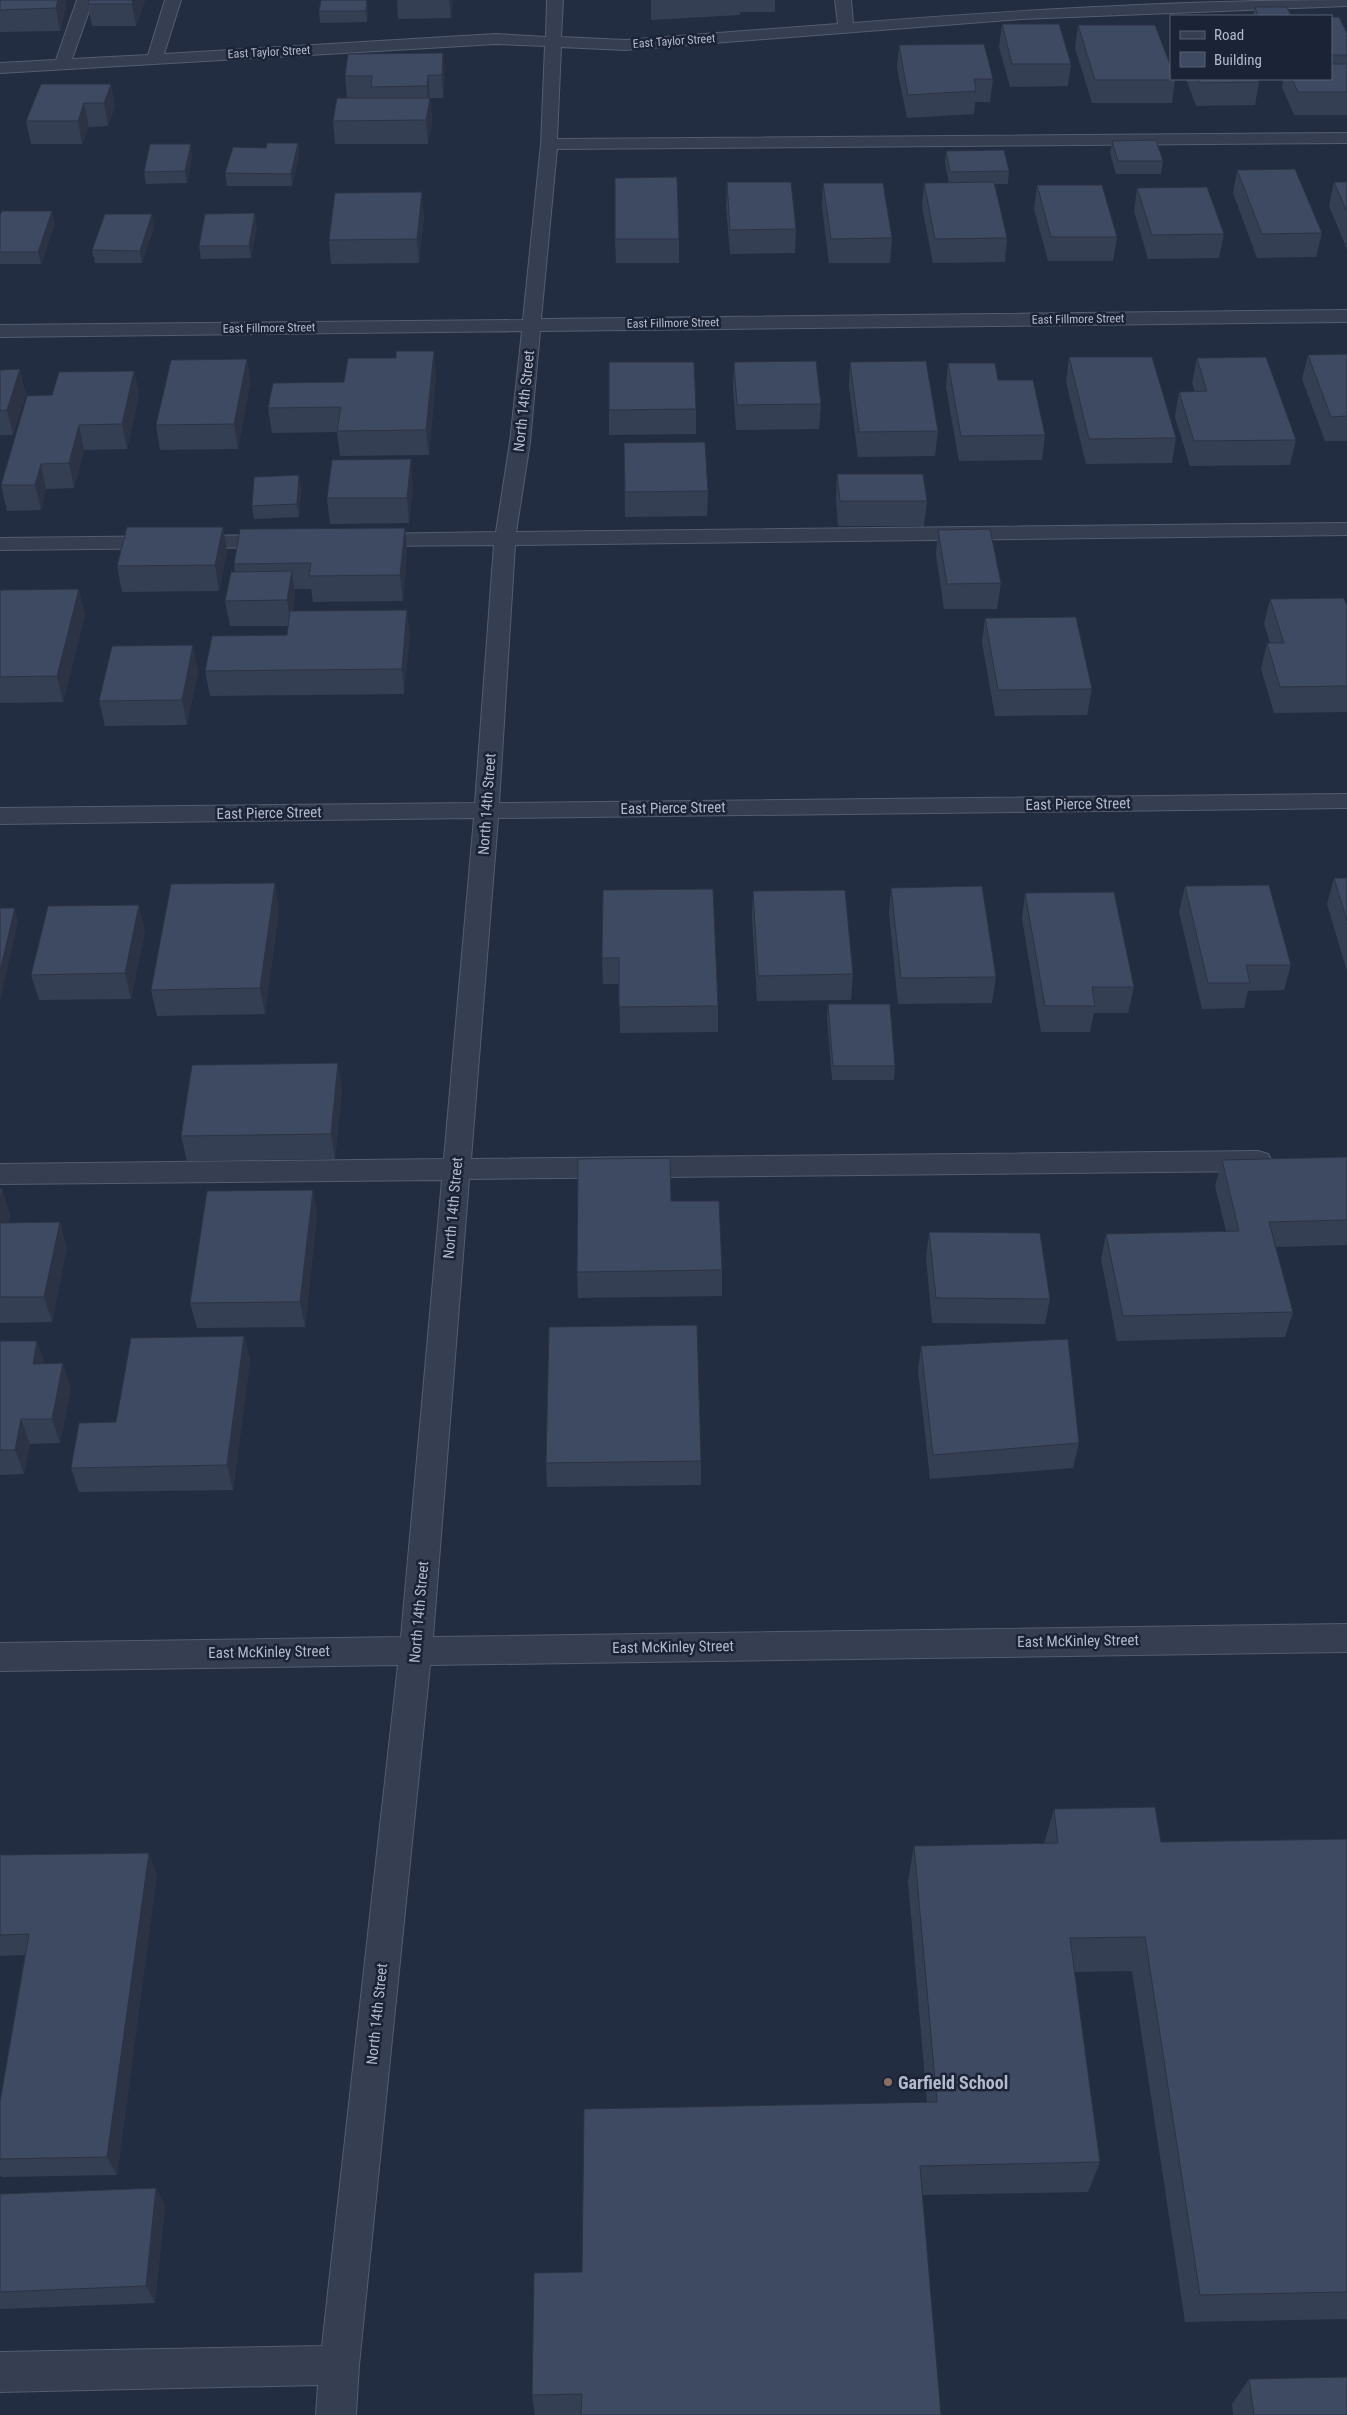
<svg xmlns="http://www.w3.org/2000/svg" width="1347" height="2415" viewBox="0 0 1347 2415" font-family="'Roboto Condensed',sans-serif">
<rect width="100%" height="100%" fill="#222d42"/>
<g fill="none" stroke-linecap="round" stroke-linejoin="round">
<defs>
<g id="minor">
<path d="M77,0H93L72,59L148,55L165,0H181L164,54L496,34L546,37L547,0H563L561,37L625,40L838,24L835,0H851L853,23C1018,10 1182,0 1347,0V6L1021,19L625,50L561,47L557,139L1347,133V143L557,149L541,319L1347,310V322L540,331L530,442L516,532L1347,523V535L515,545L499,803L1347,794V808L498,818L471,1159L1258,1151L1268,1154L1272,1161L1268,1168L1258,1171L469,1179L433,1637L1347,1624V1652L430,1665L359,2365L356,2415H316L318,2385L0,2392V2352L322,2346L398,1665L0,1671V1643L401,1637L442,1180L0,1184V1164L444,1159L474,818L0,824V808L475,803L494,545L369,546L362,544L359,540L362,536L369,534L496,532L510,442L522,331L0,337V325L523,320L541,144L545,46L496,44L0,73V63L56,60Z"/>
<path d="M276,535L283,537L286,541L283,545L276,547L0,550V538Z"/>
</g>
</defs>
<use href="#minor" stroke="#545d6f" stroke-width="2"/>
<use href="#minor" fill="#363f51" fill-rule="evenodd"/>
</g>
<g fill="#353f54">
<path d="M0,0H65L66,7L60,31L0,32Z"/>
<path d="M145,0L136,26H92L88,4Z"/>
<path d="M321,0H367L368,9L367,22L320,23L319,11Z"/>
<path d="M397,0H453L451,18L398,19Z"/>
<path d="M651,0H775V12H740V15L651,20Z"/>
<path d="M1255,7L1291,16H1253Z"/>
<path d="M1331,17L1347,33V115H1294L1282,87L1283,79H1331Z"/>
<path d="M1002,24L1071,64L1068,86L1010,87L999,47Z"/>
<path d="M1078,25L1175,80L1172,103H1092L1075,48Z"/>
<path d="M899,45L993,79L990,102H975L974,114L907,118L897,68Z"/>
<path d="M348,54L445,76L443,98H430L432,121L428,144H335L333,121L347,98L345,76Z"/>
<path d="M1186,79H1258L1259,82L1255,105L1196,106Z"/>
<path d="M111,84L115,107L108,126L89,127L82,144H31L26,121Z"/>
<path d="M1112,141L1163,161L1161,174H1116L1110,153Z"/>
<path d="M298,143L299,156L292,186H227L225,173L266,148Z"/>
<path d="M946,151L1009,171L1008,184H994L1007,238L1005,262L933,263L922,207L924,183H949L945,163Z"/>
<path d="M192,156L187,183L146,184L144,172Z"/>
<path d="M1237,170L1322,233L1316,257L1257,258L1233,193Z"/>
<path d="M727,182L796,229L795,253L730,254L726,206Z"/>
<path d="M1334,182H1347V249L1329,206Z"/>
<path d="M823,183L892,238L890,263H829L822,207Z"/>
<path d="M1037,185L1117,237L1113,261H1048L1034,209Z"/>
<path d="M1137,188L1224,234L1219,258L1148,259L1134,211Z"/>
<path d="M0,215L55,223L41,264H0Z"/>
<path d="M424,216L419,263L331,264L329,240Z"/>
<path d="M257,226L251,258L201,259L199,246Z"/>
<path d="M154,227L142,263H95L92,250Z"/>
<path d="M615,239H679V263H616Z"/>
<path d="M1347,354V441H1325L1302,379L1308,355Z"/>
<path d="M1069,357L1176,438L1172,463L1086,464L1066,382Z"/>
<path d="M1197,358L1296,440L1290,465L1190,466L1175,417L1179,392H1195L1192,383Z"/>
<path d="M247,359L250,384L238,449L160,450L156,425Z"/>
<path d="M734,362L821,404L819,429L736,430L733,387Z"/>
<path d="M850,362L938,431L935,456L858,457L849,387Z"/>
<path d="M948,363L998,380L1045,435L1042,460L959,461L946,388Z"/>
<path d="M0,370L26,394L13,435H0Z"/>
<path d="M134,371L139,395L127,449L84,450L74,488L46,489L41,510L7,511L1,485L52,395Z"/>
<path d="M436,376L429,455L340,456L337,432L272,433L268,408L344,382Z"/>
<path d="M696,409V434L609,435V410Z"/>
<path d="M624,443L708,491L707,516L625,517Z"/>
<path d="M837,474L927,501L924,526H838L836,499Z"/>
<path d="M413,484L409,523L330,524L327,498Z"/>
<path d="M301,488L299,517L254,519L252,506Z"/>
<path d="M223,527L227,552L219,591L122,592L117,566Z"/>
<path d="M405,528L407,553L403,601L313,602L311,589H294L295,597L293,611L410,635L404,694L210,696L205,671L287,635L288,626H230L225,601L235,572L234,564Z"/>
<path d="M938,530L1001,583L997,609H944L936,555Z"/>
<path d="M0,590L85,614L63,702L0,703Z"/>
<path d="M1270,599L1347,606V712L1274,713L1261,669L1267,643H1270L1264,624Z"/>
<path d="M985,618L1092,689L1087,715L995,716L982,643Z"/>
<path d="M198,671L187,725L105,726L99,701Z"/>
<path d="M1334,878H1347V971L1327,904Z"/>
<path d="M1185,886L1291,965L1284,990L1248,991L1244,1008L1202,1009L1179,912Z"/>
<path d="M891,888L996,977L992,1003L898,1004L889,913Z"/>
<path d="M603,890L718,1006V1032L620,1033L619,984H603L602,958Z"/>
<path d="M753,891L853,974L851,1000L757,1001L752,917Z"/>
<path d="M1025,893L1134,987L1128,1013H1094L1090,1032H1041L1022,919Z"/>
<path d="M279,909L265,1014L157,1016L151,990Z"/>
<path d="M145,931L131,999L39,1000L31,975Z"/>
<path d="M828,1004L895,1066L894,1080H832L827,1018Z"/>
<path d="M342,1089L335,1159L187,1161L181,1136Z"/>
<path d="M1347,1157V1245L1276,1247L1293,1312L1285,1337L1117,1341L1101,1259L1106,1234L1226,1231L1215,1186L1222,1160Z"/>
<path d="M0,1189H2L10,1215L8,1223L67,1247L52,1322L0,1323Z"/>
<path d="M313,1190L317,1215L305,1327L197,1328L190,1303Z"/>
<path d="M671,1201L722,1270V1296L578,1298L577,1272Z"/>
<path d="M929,1232L1050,1299L1045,1324L932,1323L926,1258Z"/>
<path d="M244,1336L250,1361L233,1490L79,1492L71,1468L116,1422Z"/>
<path d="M0,1341L45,1364L71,1388L60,1443L30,1444L24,1474L0,1475Z"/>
<path d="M921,1346L1079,1443L1073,1468L930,1479L918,1371Z"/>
<path d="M701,1461V1485L547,1487L546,1463Z"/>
<path d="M1054,1809L1161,1842L1347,1839V2319L1185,2322L1132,1971L1074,1972L1100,2162L1088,2192L922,2195L941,2415H535L532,2395L582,2272L927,2103L908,1881L914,1846L1044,1844Z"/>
<path d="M0,1855L157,1874L117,2175L2,2177L0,2175V2102L25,1955L0,1956Z"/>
<path d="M156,2188L165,2206L155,2303L0,2309V2194Z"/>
<path d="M1249,2379L1347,2415H1233L1232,2404Z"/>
</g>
<g fill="#2b3345">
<path d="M58,0H65L66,7L60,31L56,8Z"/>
<path d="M133,0H145L136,26L132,4Z"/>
<path d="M367,0L368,9L367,22L366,11Z"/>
<path d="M449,0H453L451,18Z"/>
<path d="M443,53L445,76L443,98L442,75Z"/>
<path d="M428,75L432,121L428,144L426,120L428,106L427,86Z"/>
<path d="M111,84L115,107L108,126L104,103Z"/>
<path d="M84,103L89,127L82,144L78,121Z"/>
<path d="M298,143L299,156L292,186L291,174Z"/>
<path d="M191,144L192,156L187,183L185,171Z"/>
<path d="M422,192L424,216L419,263L417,239Z"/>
<path d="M52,211L55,223L41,264L38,252Z"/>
<path d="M255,213L257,226L251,258L249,246Z"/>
<path d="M152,214L154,227L142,263L140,251Z"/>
<path d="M434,351L436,376L429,455L426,430Z"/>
<path d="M247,359L250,384L238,449L234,424Z"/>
<path d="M20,369L26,394L13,435L7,410Z"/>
<path d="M134,371L139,395L127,449L122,424Z"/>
<path d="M79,425L84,450L74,488L69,463Z"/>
<path d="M411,459L413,484L409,523L407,498Z"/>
<path d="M41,464L46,489L41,510L35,485Z"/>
<path d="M299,475L301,488L299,517L297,504Z"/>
<path d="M223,527L227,552L219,591L215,565Z"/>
<path d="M405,528L407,553L403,601L400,575Z"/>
<path d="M292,571L295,597L291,626L287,600Z"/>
<path d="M79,589L85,614L63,702L57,676Z"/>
<path d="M407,610L410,635L404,694L402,669Z"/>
<path d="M193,645L198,671L187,725L182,700Z"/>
<path d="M275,883L279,909L265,1014L260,988Z"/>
<path d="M139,905L145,931L131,999L125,973Z"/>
<path d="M15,908L18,922L0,1002V971Z"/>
<path d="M338,1063L342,1089L335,1159L331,1134Z"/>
<path d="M2,1189L10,1215L2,1248L0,1241V1196Z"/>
<path d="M313,1190L317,1215L305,1327L300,1302Z"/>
<path d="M60,1222L67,1247L52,1322L44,1297Z"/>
<path d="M244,1336L250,1361L233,1490L227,1465Z"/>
<path d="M37,1341L46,1366L33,1364Z"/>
<path d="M63,1363L71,1388L60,1443L52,1419Z"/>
<path d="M21,1419L30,1444L24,1474L15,1450Z"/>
<path d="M149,1853L157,1874L117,2175L107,2157Z"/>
<path d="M156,2188L165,2206L155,2303L146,2286Z"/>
</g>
<g fill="#3e4962" stroke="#2b3345">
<path d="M0,0H58L56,8L0,10Z"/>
<path d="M89,0H133L132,4H88Z"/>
<path d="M321,0H367L366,11H319Z"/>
<path d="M1255,7H1287L1291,16H1258Z"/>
<path d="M1331,17H1339L1347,33V55H1331Z"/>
<path d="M1002,24H1059L1071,64H1012Z"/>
<path d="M1078,25H1155L1171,67V79H1175V80H1095Z"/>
<path d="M984,44L993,79H974L976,91L908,95L899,45Z"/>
<path d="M443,53L442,75H428L427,86L371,87L372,76H345L348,54Z"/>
<path d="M1331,64H1347V92H1298L1292,79H1331Z"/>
<path d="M1198,79H1258L1259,82L1200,83Z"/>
<path d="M41,84H111L104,103H84L78,121H26Z"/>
<path d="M337,98H430L426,120L333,121Z"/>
<path d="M1156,140L1163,161H1118L1112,141Z"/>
<path d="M267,143H298L291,174L225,173L233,147L266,148Z"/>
<path d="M150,144H191L185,171L144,172Z"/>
<path d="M1004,150L1009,171L950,172L946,151Z"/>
<path d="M1295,169L1322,233L1262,234L1237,170Z"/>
<path d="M677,177L679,239H615V178Z"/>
<path d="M727,182H791L796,229L730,230Z"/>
<path d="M994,182L1007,238L935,239L924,183Z"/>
<path d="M1334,182H1347V212Z"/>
<path d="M823,183H883L892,238L831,239Z"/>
<path d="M1037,185H1102L1117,237H1051Z"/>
<path d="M1207,187L1224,234L1152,235L1137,188Z"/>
<path d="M422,192L417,239L329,240L335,193Z"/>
<path d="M2,211H52L38,252H0V215Z"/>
<path d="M255,213L249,246H199L205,214Z"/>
<path d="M105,214H152L140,251L92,250Z"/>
<path d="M396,351H434L426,430L337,431L341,407L268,408L273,383L344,382L348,358H396Z"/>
<path d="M1347,354V416L1331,417L1308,355Z"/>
<path d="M1069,357H1152L1176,438L1089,439Z"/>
<path d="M1266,357L1296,440L1194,441L1179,392L1207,391L1197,358Z"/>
<path d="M247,359L234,424L156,425L171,360Z"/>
<path d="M816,361L821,404L737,405L734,362Z"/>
<path d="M926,361L938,431L859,432L850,362Z"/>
<path d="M609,362H694L696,409L609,410Z"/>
<path d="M948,363H995L998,380H1033L1045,435L961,436Z"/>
<path d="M20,369L7,410L0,411V370Z"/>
<path d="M134,371L122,424L79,425L69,463L41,464L35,485H1L27,396L52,395L59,372Z"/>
<path d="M705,442L708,491L625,492L624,443Z"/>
<path d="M411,459L407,498H327L332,460Z"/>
<path d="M837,474H923L927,501H840Z"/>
<path d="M299,475L297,504L252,506L254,477Z"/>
<path d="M127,527H223L215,565L117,566Z"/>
<path d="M405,528L400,575L309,576L311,563L234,564L240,529Z"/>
<path d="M990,529L1001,583L947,584L938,530Z"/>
<path d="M292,571L287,600L225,601L231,572Z"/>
<path d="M79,589L57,676L0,677V590Z"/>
<path d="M1344,598L1347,606V686L1280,687L1267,643H1284L1270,599Z"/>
<path d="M407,610L402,669L205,671L212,636L287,635L290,611Z"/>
<path d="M1076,617L1092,689L998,690L985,618Z"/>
<path d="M193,645L182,700L99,701L112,646Z"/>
<path d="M1334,878H1347V921Z"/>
<path d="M275,883L260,988L151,990L171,884Z"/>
<path d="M1269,885L1291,965H1246L1250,983H1208L1185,886Z"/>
<path d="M982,886L996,977L901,978L891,888Z"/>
<path d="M713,889L718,1006L619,1007V958H602L603,890Z"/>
<path d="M845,890L853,974L758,976L753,891Z"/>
<path d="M1114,892L1134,987H1092L1095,1006H1045L1025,893Z"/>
<path d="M139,905L125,973L31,975L48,906Z"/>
<path d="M0,908H15L0,971Z"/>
<path d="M828,1004H890L895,1066H833Z"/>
<path d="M338,1063L331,1134L181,1136L192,1065Z"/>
<path d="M1347,1157V1220L1269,1222L1293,1312L1123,1316L1106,1234L1239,1231L1222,1160Z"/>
<path d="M670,1158L671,1201H719L722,1270L577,1272L578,1159Z"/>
<path d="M313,1190L300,1302L190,1303L207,1191Z"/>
<path d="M60,1222L44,1297H0V1223Z"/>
<path d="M929,1232L1040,1233L1050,1299L936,1298Z"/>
<path d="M697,1325L701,1461L546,1463L549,1327Z"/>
<path d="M244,1336L227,1465L71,1468L79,1423L116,1422L131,1338Z"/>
<path d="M1068,1339L1079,1443L933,1455L921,1346Z"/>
<path d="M0,1341H37L33,1364L63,1363L52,1419H21L15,1450H0Z"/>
<path d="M1155,1807L1161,1842L1347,1839V2292L1200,2295L1145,1937L1070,1938L1100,2162L920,2166L941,2415H581L582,2394L532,2395L534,2273L582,2272L584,2109L937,2102L914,1846L1058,1843L1054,1809Z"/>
<path d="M149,1853L107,2157L0,2159V2102L29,1934L0,1935V1855Z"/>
<path d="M156,2188L146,2286L0,2292V2194Z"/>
<path d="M1347,2377V2415H1254L1249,2379Z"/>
</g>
<circle fill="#8d6e63" stroke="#1b2436" stroke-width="2" cx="888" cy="2082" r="5"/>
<g text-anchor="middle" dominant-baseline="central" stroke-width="5" stroke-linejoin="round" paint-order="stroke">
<g font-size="12" fill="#b3bacc" stroke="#1b2436">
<text transform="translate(674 41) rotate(-4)">East Taylor Street</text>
<text transform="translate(269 52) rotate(-3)">East Taylor Street</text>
<text transform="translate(1078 319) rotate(-1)">East Fillmore Street</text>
<text transform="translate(673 323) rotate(-1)">East Fillmore Street</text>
<text transform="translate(269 328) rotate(-1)">East Fillmore Street</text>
</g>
<g font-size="15" fill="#b3bacc" stroke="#1b2436">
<text transform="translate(524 401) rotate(-84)">North 14th Street</text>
<text transform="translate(487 804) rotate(-86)">North 14th Street</text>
<text transform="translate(1078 804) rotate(-1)">East Pierce Street</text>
<text transform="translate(673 808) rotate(-1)">East Pierce Street</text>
<text transform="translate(269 813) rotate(-1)">East Pierce Street</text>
<text transform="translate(453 1208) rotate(-85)">North 14th Street</text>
<text transform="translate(419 1612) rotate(-85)">North 14th Street</text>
<text transform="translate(1078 1641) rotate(-1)">East McKinley Street</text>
<text transform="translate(673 1647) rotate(-1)">East McKinley Street</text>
<text transform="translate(269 1652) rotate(-1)">East McKinley Street</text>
<text transform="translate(377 2014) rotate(-84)">North 14th Street</text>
</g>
<g font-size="18" font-weight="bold" fill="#b3bacc" stroke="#1b2436" text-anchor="start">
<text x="898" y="2082">Garfield School</text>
</g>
</g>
<rect x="1170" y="15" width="162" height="65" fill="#1b2436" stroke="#586072"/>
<rect x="1180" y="31" width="25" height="8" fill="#363f51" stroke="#586072"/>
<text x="1214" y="40" font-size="15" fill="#b3bacc">Road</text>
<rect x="1180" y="52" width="25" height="15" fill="#3e4962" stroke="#586072"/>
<text x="1214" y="65" font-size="15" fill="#b3bacc">Building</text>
</svg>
